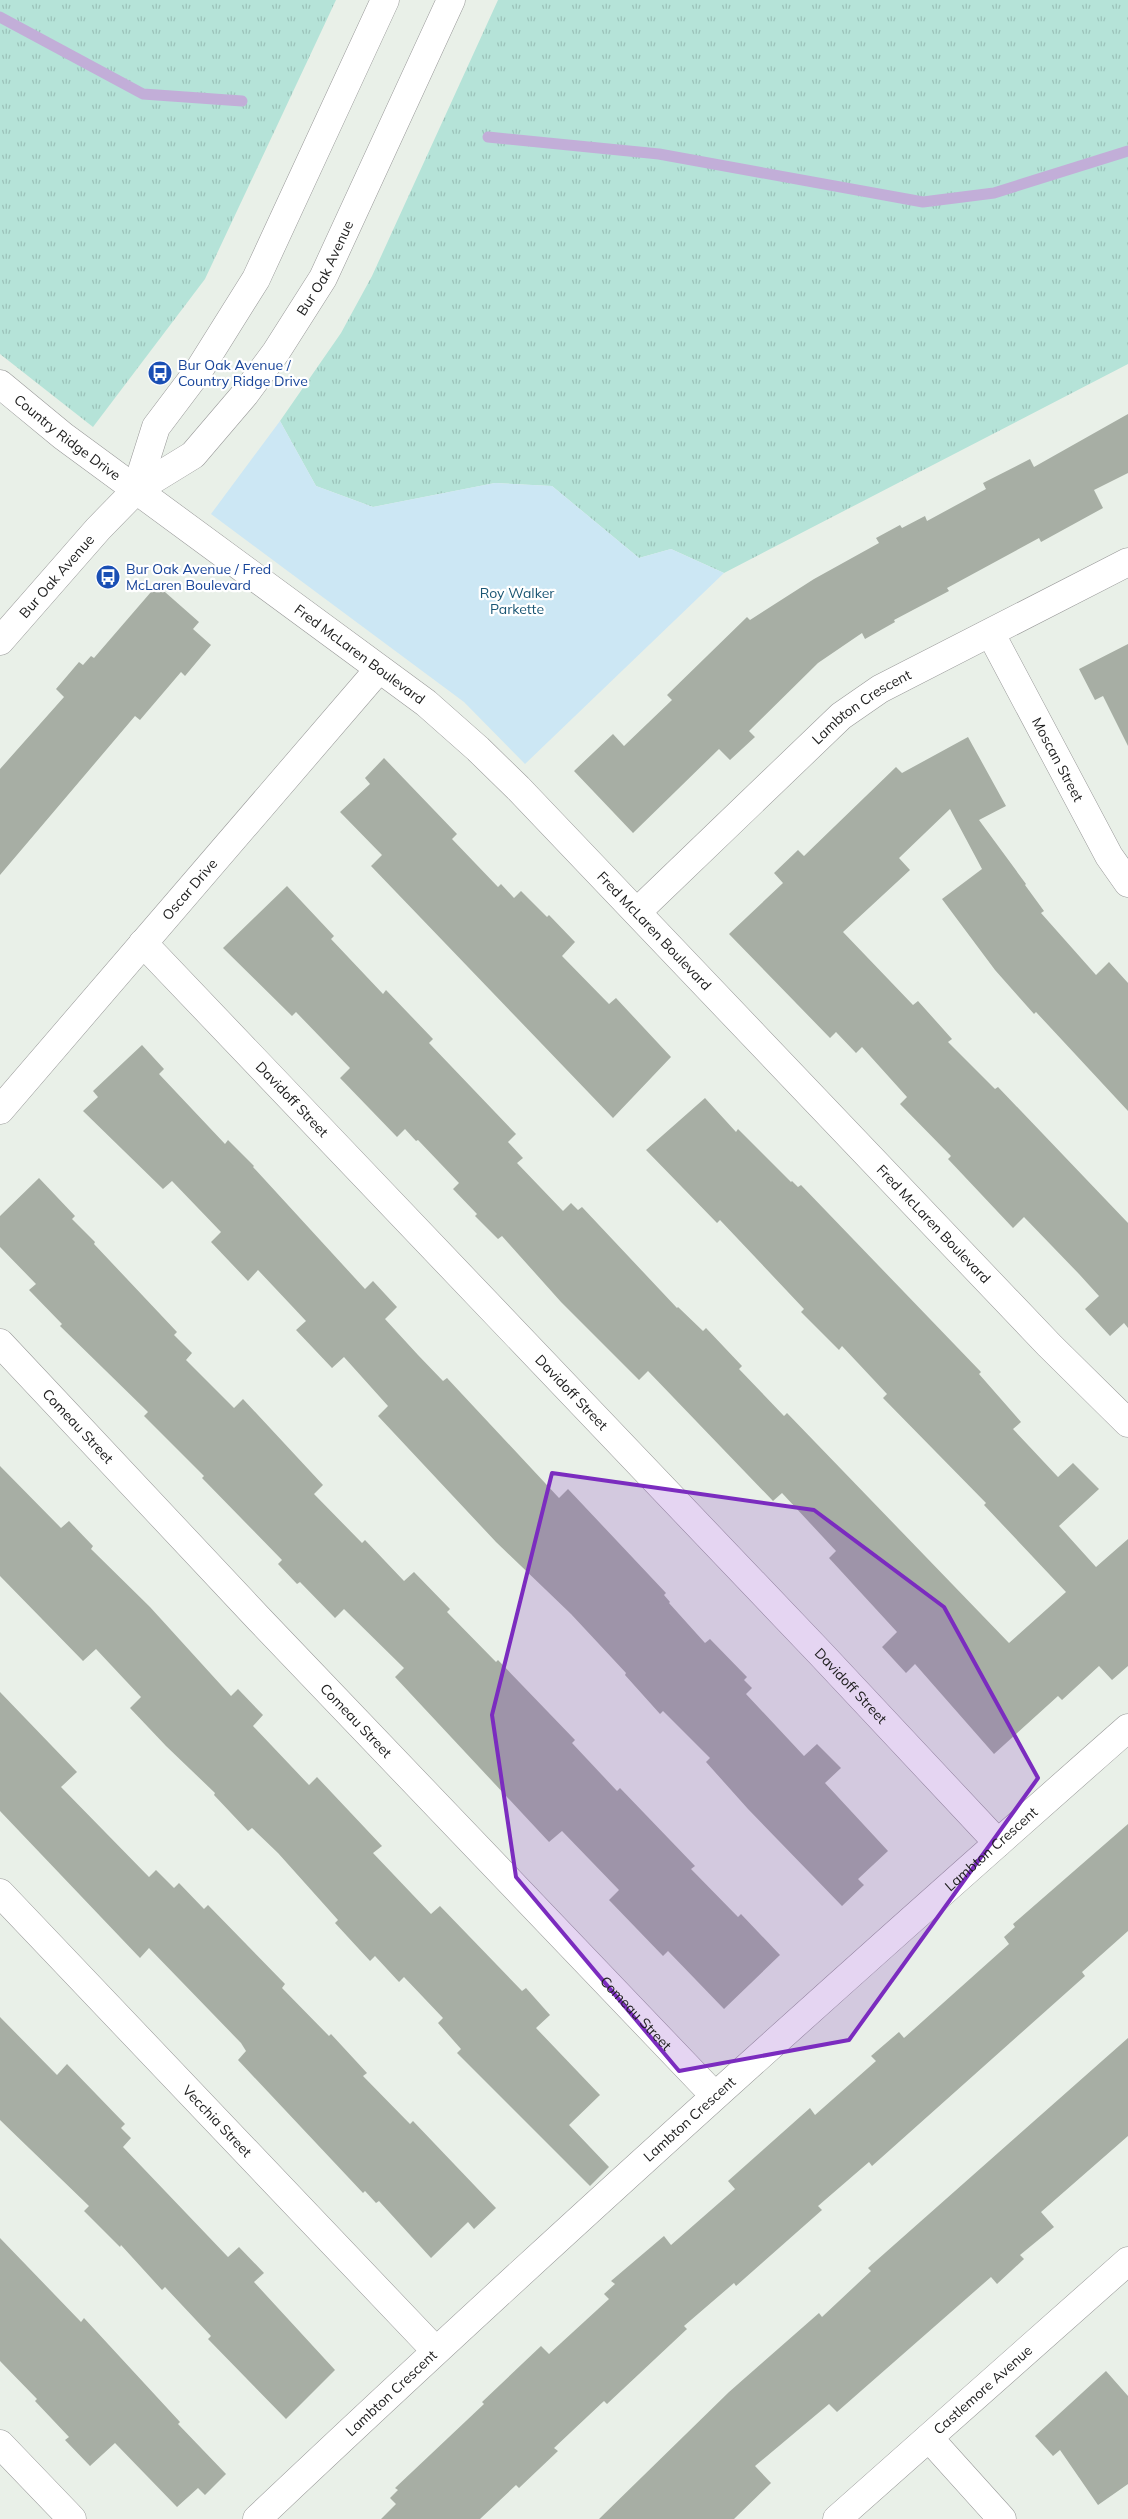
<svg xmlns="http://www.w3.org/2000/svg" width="1128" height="2519" viewBox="0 0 1128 2519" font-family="Mulish,sans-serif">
<defs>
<pattern id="grass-tufts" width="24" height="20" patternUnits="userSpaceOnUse" patternTransform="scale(1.25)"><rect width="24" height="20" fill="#b5e3d8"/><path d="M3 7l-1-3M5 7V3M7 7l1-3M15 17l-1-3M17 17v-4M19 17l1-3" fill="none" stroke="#9bc2b9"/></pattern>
</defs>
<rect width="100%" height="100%" fill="#e9f0e8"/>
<g fill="url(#grass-tufts)">
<path d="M0,0H336L205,279L93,427L0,354Z"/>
<path d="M498,0H1128V364L724,573L671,549L639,558L552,486L495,483L373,507L316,486L280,421L341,333L372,276Z"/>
</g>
<path fill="#cce7f4" d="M280,421L316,486L373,507L495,483L552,486L639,558L671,549L724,573L525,764L464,702L211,514Z"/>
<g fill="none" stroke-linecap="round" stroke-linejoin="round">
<g stroke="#c2aed8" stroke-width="11">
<path d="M0,17L143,94L242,101"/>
<path d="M488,137L659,154L923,202L994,193L1128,151"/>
</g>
</g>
<g fill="#a7aea4">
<path d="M1128,414V473L1094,490L1103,508L1041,542L1039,538L947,588L949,591L894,620L895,622L865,639L862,633L818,663L749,731L755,737L730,760L719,749L633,833L574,771L613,734L624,746L672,700L667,695L747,617L750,620L814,579L879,543L876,538L900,525L902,528L925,516L927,521L986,489L983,483L1030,459L1034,467Z"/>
<path d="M157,585L199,622L193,629L211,645L185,676L181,672L140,720L135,716L0,875V769L64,697L56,689L79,662L83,665L91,656L94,658Z"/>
<path d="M1128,644V746L1103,696L1095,700L1079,669Z"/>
<path d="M968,737L1006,806L979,820L1026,884L1025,885L1044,911L1041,913L1096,975L1109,962L1128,983V1111L1036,1012L1034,1014L995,970L942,899L982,869L950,809L899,858L910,870L843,932L913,1005L918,1001L952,1039L948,1042L995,1089L998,1087L1128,1223V1328L1124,1323L1110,1336L1085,1309L1099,1296L1079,1274L1024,1217L1013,1228L948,1159L951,1156L900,1104L907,1097L862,1047L856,1053L836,1032L830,1038L729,934L783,883L774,873L798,850L804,856L896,767L902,773Z"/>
<path d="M384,758L457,834L452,839L498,887L501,884L514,898L521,891L547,917L549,915L575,942L562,956L609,1004L616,998L671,1057L613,1118L371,866L382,855L340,812L370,784L365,778Z"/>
<path d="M287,886L334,936L331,939L383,994L386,990L433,1039L429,1043L516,1134L508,1142L523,1158L517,1163L563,1211L571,1203L578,1210L582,1207L677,1308L678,1307L703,1331L706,1328L742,1366L739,1369L784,1416L787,1413L1009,1643L1066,1592L984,1505L986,1503L883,1398L887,1394L842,1346L839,1350L801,1312L804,1309L720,1220L717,1223L646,1150L705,1098L736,1132L738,1129L791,1182L792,1181L798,1187L801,1185L981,1372L979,1374L1021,1422L1013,1429L1058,1477L1073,1463L1099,1489L1059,1526L1096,1567L1128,1539V1666L1112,1680L1099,1666L1062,1700L1058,1696L994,1754L915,1664L906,1673L882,1647L897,1632L829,1558L836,1551L782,1493L773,1501L648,1371L639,1380L561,1302L502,1236L498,1239L475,1216L477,1214L453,1189L459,1183L418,1140L416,1141L405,1129L397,1137L340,1078L350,1068L296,1012L292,1016L223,948Z"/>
<path d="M142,1045L164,1069L159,1074L225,1144L228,1140L254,1166L253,1167L365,1289L373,1281L397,1307L385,1319L418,1355L443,1381L447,1378L559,1498L568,1489L666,1593L664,1595L670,1602L669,1603L705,1643L710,1639L747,1677L744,1680L752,1688L746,1694L804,1756L817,1744L841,1768L825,1783L888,1851L858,1879L864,1885L842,1906L748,1809L706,1762L710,1758L663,1711L660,1714L625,1675L626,1673L571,1614L496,1542L378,1416L388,1406L344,1357L332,1368L296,1330L306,1321L258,1270L248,1281L211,1242L221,1232L172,1181L163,1189L83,1111L98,1097L93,1091Z"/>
<path d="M39,1178L75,1216L72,1219L95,1242L94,1244L177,1332L174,1335L192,1353L186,1360L234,1408L243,1399L323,1485L314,1494L362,1543L365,1540L404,1581L414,1572L450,1609L447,1612L496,1662L498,1660L575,1740L572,1743L617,1791L620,1788L695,1866L691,1869L738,1917L741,1914L780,1955L724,2009L668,1951L663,1956L609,1900L619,1890L562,1831L549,1842L395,1677L404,1668L344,1609L335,1618L300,1582L297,1584L278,1564L282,1560L202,1478L204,1476L144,1416L148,1412L60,1326L62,1324L29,1290L36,1284L0,1247V1216Z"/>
<path d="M0,1466L61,1528L69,1521L93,1546L91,1549L150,1607L231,1696L238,1689L263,1715L253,1726L309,1785L317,1777L333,1794L382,1846L373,1853L431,1914L440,1906L522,1991L526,1988L550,2015L536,2028L600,2095L569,2125L609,2167L590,2186L457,2053L461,2049L438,2023L443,2018L404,1977L399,1982L375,1956L370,1961L335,1923L338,1920L278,1853L252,1828L248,1831L214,1795L215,1793L166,1746L130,1708L141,1697L96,1649L83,1661L0,1576Z"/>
<path d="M0,1692L77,1772L61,1787L149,1877L156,1870L174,1888L179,1883L204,1909L208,1905L285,1984L282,1988L329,2036L331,2034L367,2073L363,2076L410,2124L413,2121L496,2208L474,2229L468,2222L431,2258L379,2201L376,2203L365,2191L363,2193L238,2060L246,2051L241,2043L149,1948L140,1958L0,1811Z"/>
<path d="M1128,1824V1931L1082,1972L1085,1976L872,2166L869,2162L818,2206L822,2210L736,2286L734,2283L684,2326L687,2329L607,2404L604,2401L554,2448L558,2451L519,2488L516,2485L480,2519H381L396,2504L390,2498L398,2490L395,2488L484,2404L482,2402L541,2346L549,2354L609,2299L604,2294L615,2284L611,2281L664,2236L671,2245L735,2189L728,2181L810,2108L815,2115L876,2061L871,2056L899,2032L904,2038L1009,1944L1004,1937L1015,1927L1013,1924Z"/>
<path d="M0,2017L57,2075L67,2064L125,2124L121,2128L131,2138L123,2147L228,2257L239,2247L264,2273L254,2282L335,2370L286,2419L208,2339L211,2336L165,2287L162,2290L121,2245L120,2247L84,2211L89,2206L0,2120Z"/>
<path d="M1128,2038V2136L1041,2212L1054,2227L1020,2255L1024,2259L997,2284L991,2277L837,2412L829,2404L755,2466L771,2483L734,2519H599L729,2392L819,2313L822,2317L871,2271L868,2268Z"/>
<path d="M0,2238L81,2322L84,2318L180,2422L178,2424L226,2474L205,2495L198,2488L177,2507L115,2443L90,2466L65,2440L69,2437L35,2401L37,2399L0,2361Z"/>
<path d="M1106,2371L1128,2396V2484L1098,2505L1060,2450L1053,2456L1035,2436Z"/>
</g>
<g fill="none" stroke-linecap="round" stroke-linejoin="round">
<defs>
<g id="minor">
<path id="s1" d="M0,384L63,436L426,703L478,749L518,788L1049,1345L1128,1423"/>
<path id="s2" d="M991,634L1109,856L1128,883"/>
<path id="s3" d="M637,912L841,716L880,689L1128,562"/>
<path id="s4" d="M143,943L821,1654L998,1843"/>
<path id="s5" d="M0,1110L379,669"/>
<path id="s6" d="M0,1343L259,1619L714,2095"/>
<path id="s7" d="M0,1893L435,2350"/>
<path d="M929,2438L1002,2519"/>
<path d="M0,2444L72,2519"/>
<path id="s8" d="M257,2519C542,2249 834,1987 1128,1728"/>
</g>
<g id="tertiary">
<path d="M136,490L156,427L199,370L256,279L385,0"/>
<path id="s9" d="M0,641L98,529L136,490L193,455L245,394L276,352L323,278L451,0"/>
<path id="s10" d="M837,2519L1128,2261"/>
</g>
</defs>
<use href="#minor" stroke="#989898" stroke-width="29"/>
<use href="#tertiary" stroke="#989898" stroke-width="29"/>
<use href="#minor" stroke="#fff" stroke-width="28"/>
<use href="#tertiary" stroke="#fff" stroke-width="28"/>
</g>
<path fill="#7b2cbf" fill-opacity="0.2" stroke="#7b2cbf" stroke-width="4" stroke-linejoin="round" d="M552,1473L814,1510L944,1607L1038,1778L849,2040L679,2071L516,1877L492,1715Z"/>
<defs>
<symbol id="bus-disc" viewBox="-11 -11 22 22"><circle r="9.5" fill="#1a4fb4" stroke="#fff"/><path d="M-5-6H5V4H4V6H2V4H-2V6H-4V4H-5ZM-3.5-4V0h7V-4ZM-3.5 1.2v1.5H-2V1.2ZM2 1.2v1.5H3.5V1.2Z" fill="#fff"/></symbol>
</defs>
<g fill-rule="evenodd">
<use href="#bus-disc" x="146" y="359" width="28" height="28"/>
<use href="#bus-disc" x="94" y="563" width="28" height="28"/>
</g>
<g text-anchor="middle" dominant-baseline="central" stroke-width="4.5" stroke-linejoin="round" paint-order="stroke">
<g font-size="14" fill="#212121" stroke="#fff">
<text stroke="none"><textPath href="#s9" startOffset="500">Bur Oak Avenue</textPath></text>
<text stroke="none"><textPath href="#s1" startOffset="86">Country Ridge Drive</textPath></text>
<text stroke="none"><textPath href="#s9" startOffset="86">Bur Oak Avenue</textPath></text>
<text stroke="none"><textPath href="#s1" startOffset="450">Fred McLaren Boulevard</textPath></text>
<text stroke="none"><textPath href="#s3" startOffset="305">Lambton Crescent</textPath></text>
<text stroke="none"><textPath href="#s2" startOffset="142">Moscan Street</textPath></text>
<text stroke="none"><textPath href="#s5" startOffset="291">Oscar Drive</textPath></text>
<text stroke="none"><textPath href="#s1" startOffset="855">Fred McLaren Boulevard</textPath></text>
<text stroke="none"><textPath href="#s4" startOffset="216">Davidoff Street</textPath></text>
<text stroke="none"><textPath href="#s1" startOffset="1260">Fred McLaren Boulevard</textPath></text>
<text stroke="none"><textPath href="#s4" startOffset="621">Davidoff Street</textPath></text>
<text stroke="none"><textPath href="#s6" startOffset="114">Comeau Street</textPath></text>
<text stroke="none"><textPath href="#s4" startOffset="1026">Davidoff Street</textPath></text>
<text stroke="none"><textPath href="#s6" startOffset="519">Comeau Street</textPath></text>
<text stroke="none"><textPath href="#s8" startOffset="994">Lambton Crescent</textPath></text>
<text stroke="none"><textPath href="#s6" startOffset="924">Comeau Street</textPath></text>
<text stroke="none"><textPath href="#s8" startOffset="589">Lambton Crescent</textPath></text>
<text stroke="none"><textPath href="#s7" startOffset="315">Vecchia Street</textPath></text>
<text stroke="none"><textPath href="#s10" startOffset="195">Castlemore Avenue</textPath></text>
<text stroke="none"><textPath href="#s8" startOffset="184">Lambton Crescent</textPath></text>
</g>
<g font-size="14" fill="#164399" stroke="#fff" text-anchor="start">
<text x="178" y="365">Bur Oak Avenue /<tspan x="178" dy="16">Country Ridge Drive</tspan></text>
<text x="126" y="569">Bur Oak Avenue / Fred<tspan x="126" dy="16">McLaren Boulevard</tspan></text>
</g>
<g font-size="14" fill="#1a5674" stroke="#fff">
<text x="517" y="593">Roy Walker<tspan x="517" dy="16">Parkette</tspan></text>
</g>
</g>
</svg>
